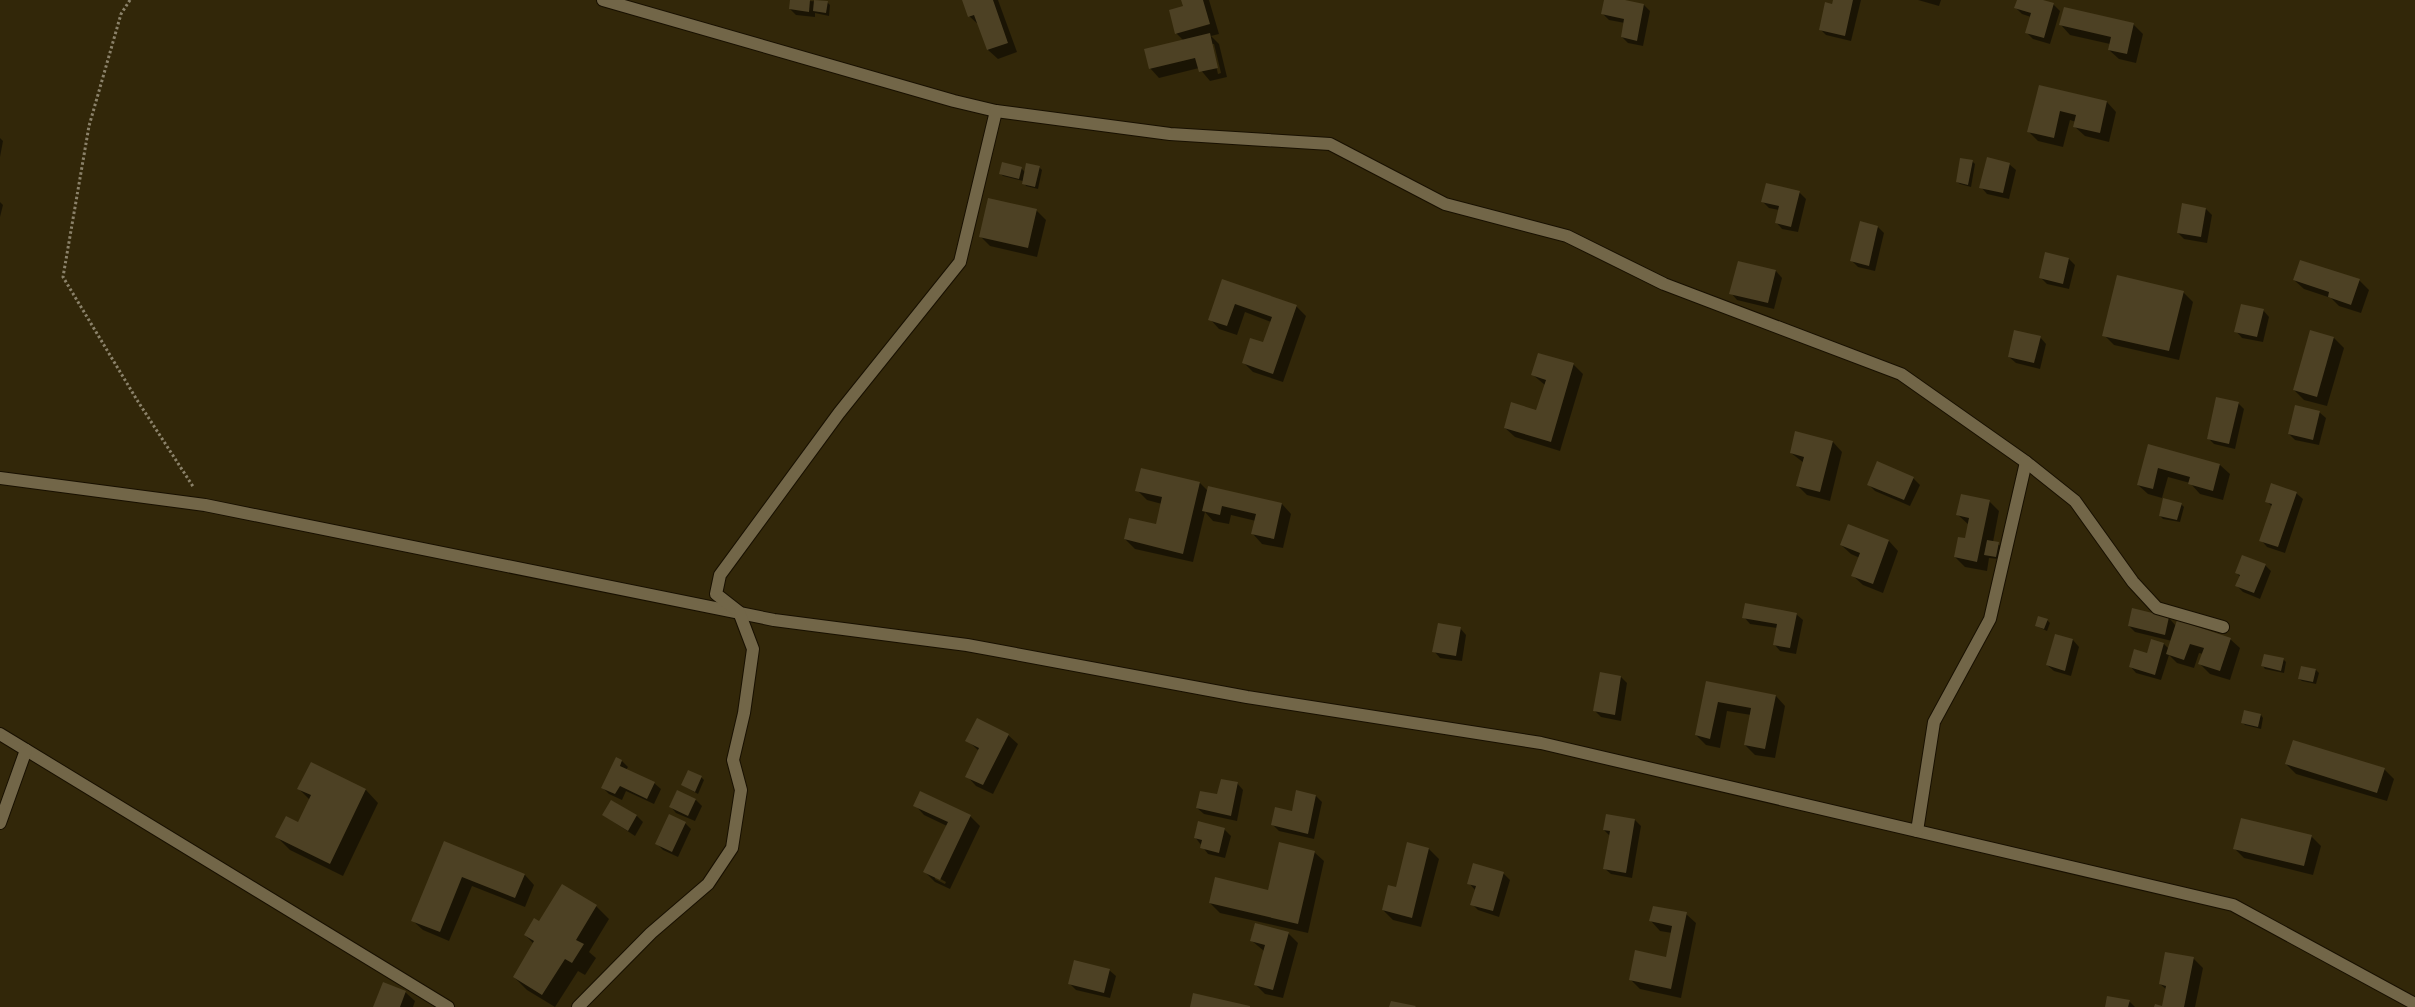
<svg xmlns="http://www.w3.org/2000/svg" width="2415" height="1007" viewBox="0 0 2415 1007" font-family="Helvetica,sans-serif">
<rect width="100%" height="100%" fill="#322709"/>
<g fill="#0007" fill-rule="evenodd">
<path d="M791,0L827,2L830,5L829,16L815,13V17L796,15L790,9Z"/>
<path d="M964,0H998L1017,52L998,59L988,50L980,26L969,16Z"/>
<path d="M1183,0H1209L1219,34L1211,36L1219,44L1227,77L1210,81L1199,68L1159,78L1150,68L1184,41L1176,33L1185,7ZM1211,44H1214L1221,73L1218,74Z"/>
<path d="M1605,0H1618L1644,5L1650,11L1643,46L1628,43L1622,37L1625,23L1609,20L1603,14Z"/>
<path d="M1834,0H1861L1851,41L1826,35L1820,29Z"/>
<path d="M1918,0H1941L1939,6Z"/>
<path d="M2018,0H2039L2053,4L2060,11L2050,44L2033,39L2027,33L2031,17L2022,14L2016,8Z"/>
<path d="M2133,24L2143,34L2136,63L2119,59L2109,50L2110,44L2070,35L2061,25Z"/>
<path d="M2040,86L2107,102L2116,112L2109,142L2085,136L2075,127L2076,122L2070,120L2063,147L2038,141L2029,132Z"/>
<path d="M0,138L3,141L0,157Z"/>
<path d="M1972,161L1975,164L1971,187L1960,184L1957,182Z"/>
<path d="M2009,164L2016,170L2009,199L1987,194L1981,187Z"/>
<path d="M1039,167L1042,170L1038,189L1026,186L1023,181L1003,176L1000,173L1021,168L1025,172Z"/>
<path d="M1799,192L1806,199L1798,232L1782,229L1776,222L1779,210L1769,208L1763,202Z"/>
<path d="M0,202L3,205L0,217Z"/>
<path d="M2206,209L2212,215L2207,243L2184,239L2178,233Z"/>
<path d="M1036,210L1046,220L1037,257L990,246L980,236Z"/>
<path d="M1878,227L1884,233L1875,271L1858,267L1852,261Z"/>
<path d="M2046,254L2069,259L2075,265L2069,289L2047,284L2041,278Z"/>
<path d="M1739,262L1776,271L1782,278L1774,309L1737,300L1731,293Z"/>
<path d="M2294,280H2359L2369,290L2361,313L2339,306L2331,298L2304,289Z"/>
<path d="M1223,281L1296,306L1306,316L1283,382L1253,372L1243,362L1264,344L1271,322L1245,312L1237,335L1219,329L1210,319Z"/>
<path d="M2183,292L2193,302L2179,360L2114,345L2104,335Z"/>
<path d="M2263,310L2269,317L2263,342L2242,338L2236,331Z"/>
<path d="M2311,332L2334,338L2344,348L2327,406L2304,400L2294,390Z"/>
<path d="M2040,337L2046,344L2040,369L2016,363L2009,357Z"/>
<path d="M1573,364L1583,374L1560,451L1515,437L1505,428L1537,411L1545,385L1533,375Z"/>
<path d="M2238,403L2244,409L2235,449L2214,444L2208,438Z"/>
<path d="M2319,412L2326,418L2319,445L2295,440L2289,434Z"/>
<path d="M1833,442L1842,452L1830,501L1807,495L1798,486L1804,463L1791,453Z"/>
<path d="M2148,446L2220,465L2230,474L2223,500L2200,494L2190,483L2168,477L2162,498L2148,494L2138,485Z"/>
<path d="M1142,469L1200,483L1208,491L1282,504L1291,514L1283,548L1262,544L1253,534L1256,521L1231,515L1229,524L1213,521L1205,512L1193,562L1135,549L1125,539L1157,526L1162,504L1147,500L1137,490Z"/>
<path d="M1913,478L1920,485L1910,506L1875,491L1868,484Z"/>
<path d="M2296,493L2303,499L2285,553L2267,547L2261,540L2272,507L2267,501Z"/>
<path d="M1989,501L1999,511L1993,542L2001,546L1999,559L1989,558L1987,571L1965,567L1955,557L1966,540L1969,525L1958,515Z"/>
<path d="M2181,504L2184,507L2180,522L2163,519L2160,516Z"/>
<path d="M1848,526L1889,541L1898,551L1883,593L1863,585L1853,576L1860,558L1851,554L1841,545Z"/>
<path d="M2265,565L2271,571L2260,599L2243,592L2237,586L2240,577L2236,572Z"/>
<path d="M1796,614L1803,620L1796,654L1780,651L1774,644L1777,628L1750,624L1744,617Z"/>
<path d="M2169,618L2176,626L2230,639L2240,648L2230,680L2210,674L2200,664L2203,654L2199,653L2194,668L2177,663L2169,655L2161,680L2136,673L2130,666L2147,655L2151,640L2164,644L2169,649L2172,641L2135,632L2129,626Z"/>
<path d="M2047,620L2050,623L2047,631L2036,626Z"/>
<path d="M1460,628L1466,635L1462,661L1440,658L1434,651Z"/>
<path d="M2055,636L2073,640L2079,647L2071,676L2054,671L2047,665Z"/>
<path d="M2283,659L2286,662L2284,673L2265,669L2263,666Z"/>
<path d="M2302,667L2316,670L2319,673L2316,684L2302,681L2299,679Z"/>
<path d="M1601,673L1621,677L1627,683L1621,721L1601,717L1595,711Z"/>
<path d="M1707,683L1776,696L1785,706L1775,758L1755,755L1745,745L1751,715L1727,711L1720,748L1706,745L1696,735Z"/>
<path d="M2261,715L2263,718L2261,729L2245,725L2242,722Z"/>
<path d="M1008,735L1018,744L993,794L976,786L967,776L979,751L967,740Z"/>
<path d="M622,761L628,767L626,770L654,783L661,789L654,804L626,791L622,800L609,794L603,788Z"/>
<path d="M2286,764L2384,769L2394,779L2387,801L2296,774Z"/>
<path d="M701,777L704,780L698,794L682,785Z"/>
<path d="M1237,783L1243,790L1237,821L1204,814L1197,808Z"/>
<path d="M299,789L366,790L378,803L343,876L290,850L277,837L298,823L310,800Z"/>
<path d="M677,791L696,800L702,806L695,821L676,813L670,806Z"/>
<path d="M1297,792L1316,796L1322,802L1314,839L1279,831L1273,825L1293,812Z"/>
<path d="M612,801L637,816L643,822L635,836L603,815Z"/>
<path d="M915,805L970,816L980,826L950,889L935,882L925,872L947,826L924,815ZM935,876L946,882L945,884L935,879Z"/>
<path d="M1635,820L1641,826L1632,878L1611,874L1604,868L1610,836L1604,830Z"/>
<path d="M685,823L691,829L678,857L663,850L657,844Z"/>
<path d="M1224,829L1231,836L1225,858L1208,854L1195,837Z"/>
<path d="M2311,836L2321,846L2313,875L2244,858L2234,848Z"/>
<path d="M445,843L525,875L534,885L525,907L472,886L449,941L423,930L413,921Z"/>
<path d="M1408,844L1429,849L1439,859L1421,927L1393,920L1383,910L1397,888Z"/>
<path d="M1314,852L1324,861L1308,933L1220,913L1210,903L1268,891Z"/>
<path d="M1474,865L1504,874L1510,880L1499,917L1478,910L1472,904L1475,890L1469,883Z"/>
<path d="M596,906L609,919L589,952L596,958L585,975L578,971L555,1007L527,990L514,977L534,944L525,935L540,923Z"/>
<path d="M1686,914L1696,923L1681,998L1640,989L1631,980L1667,958L1672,933L1660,931L1651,921Z"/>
<path d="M1288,933L1298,943L1283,998L1265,994L1255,984L1264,951L1252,941Z"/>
<path d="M2193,958L2203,968L2195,1007H2163L2167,990L2160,984Z"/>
<path d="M1109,970L1116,976L1110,998L1076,990L1070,984Z"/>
<path d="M405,992L415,1001L413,1007H375Z"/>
<path d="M2129,1001L2135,1007H2107Z"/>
</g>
<g fill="#4d4124">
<path d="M790,0H810L809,12L789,9Z"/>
<path d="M814,0L828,1L826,13L813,11Z"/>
<path d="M962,0H993L1008,43L987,50L974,15L968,17Z"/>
<path d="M1181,0H1203L1210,24L1175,34L1169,10L1183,6Z"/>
<path d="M1604,0H1625L1644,4L1637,41L1621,37L1624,19L1601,14Z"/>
<path d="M1833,0H1853L1845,36L1819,30L1825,2L1832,4Z"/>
<path d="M2017,0H2043L2054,3L2044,38L2025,33L2031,13L2014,8Z"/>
<path d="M2064,7L2134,23L2127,54L2108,50L2111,37L2059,25Z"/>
<path d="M1210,33L1218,68L1199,72L1195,58L1149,69L1144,49Z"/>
<path d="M2039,85L2107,101L2100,133L2073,127L2076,115L2060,111L2054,138L2027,132Z"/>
<path d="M1987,157L2010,163L2003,193L1979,188Z"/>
<path d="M1960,158L1973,160L1968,185L1956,182Z"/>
<path d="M1002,162L1022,167L1019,179L999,174Z"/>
<path d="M1026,163L1040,166L1035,187L1022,184Z"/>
<path d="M1766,183L1800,191L1791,227L1775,223L1779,206L1761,202Z"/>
<path d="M988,198L1037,209L1028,248L979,237Z"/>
<path d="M2182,203L2206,208L2201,237L2177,233Z"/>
<path d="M1860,221L1878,226L1869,266L1850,261Z"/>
<path d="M2045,252L2069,258L2063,284L2039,278Z"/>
<path d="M2300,260L2360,279L2351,305L2328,297L2329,292L2293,280Z"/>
<path d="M1738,261L1776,270L1768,303L1729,294Z"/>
<path d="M2117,275L2184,291L2169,351L2102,336Z"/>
<path d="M1222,279L1297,305L1273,374L1242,363L1250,338L1263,342L1272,317L1235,304L1227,326L1208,320Z"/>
<path d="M2241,304L2264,309L2257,337L2234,332Z"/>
<path d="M2014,330L2041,336L2034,363L2008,357Z"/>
<path d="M2310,330L2334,337L2317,397L2293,390Z"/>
<path d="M1538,353L1574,363L1551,442L1504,428L1511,402L1536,410L1546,380L1531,375Z"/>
<path d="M2216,397L2239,402L2229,444L2207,439Z"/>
<path d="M2295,405L2320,411L2313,440L2288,434Z"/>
<path d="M1795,431L1833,441L1820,492L1796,486L1804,457L1790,453Z"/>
<path d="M2148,444L2220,464L2213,491L2188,484L2190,477L2158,468L2153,489L2137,485Z"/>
<path d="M1877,461L1914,477L1904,500L1867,485Z"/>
<path d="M1141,468L1200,482L1183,554L1124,539L1129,518L1156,524L1162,497L1135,491Z"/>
<path d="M2271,483L2297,492L2278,547L2259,541L2272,504L2265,502Z"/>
<path d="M1208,486L1282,503L1274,539L1251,534L1256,514L1222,506L1220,515L1202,511Z"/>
<path d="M1961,494L1990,500L1977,562L1954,557L1958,537L1965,538L1969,518L1956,515Z"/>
<path d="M2163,498L2182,503L2177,520L2159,516Z"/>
<path d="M1848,524L1889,540L1873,584L1851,576L1860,553L1840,545Z"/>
<path d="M1987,540L1999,542L1996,557L1984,555Z"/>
<path d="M2242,555L2266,564L2254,593L2235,586L2240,575L2235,573Z"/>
<path d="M1745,603L1797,613L1790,648L1773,645L1777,624L1742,618Z"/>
<path d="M2132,608L2169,617L2165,635L2128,626Z"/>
<path d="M2038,616L2048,619L2044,629L2035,626Z"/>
<path d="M2177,620L2231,638L2220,671L2198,664L2204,648L2190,644L2184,660L2166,654Z"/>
<path d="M1438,623L1461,627L1456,656L1432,652Z"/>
<path d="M2055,634L2073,639L2065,671L2046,665Z"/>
<path d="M2151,639L2164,643L2155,675L2129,667L2134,649L2147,653Z"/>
<path d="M2264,654L2284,658L2281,671L2261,666Z"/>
<path d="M2301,666L2316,669L2313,682L2298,679Z"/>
<path d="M1600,672L1621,676L1615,715L1593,711Z"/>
<path d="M1706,681L1776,695L1765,749L1744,745L1751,708L1718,702L1710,739L1695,735Z"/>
<path d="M2244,710L2261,714L2258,727L2241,723Z"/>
<path d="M977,718L1009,734L983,785L965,777L979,748L965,741Z"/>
<path d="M2293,740L2385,768L2377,793L2285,764Z"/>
<path d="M616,757L622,760L620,766L655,782L647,799L620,786L615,794L601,788Z"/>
<path d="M311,762L366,789L330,864L275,837L286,816L298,822L311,795L297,789Z"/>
<path d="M688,770L702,776L695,792L681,785Z"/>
<path d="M1221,779L1238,782L1231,816L1196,808L1200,791L1217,794Z"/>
<path d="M677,790L696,799L688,816L669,807Z"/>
<path d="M1296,790L1316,795L1308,834L1271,825L1275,807L1292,811Z"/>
<path d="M920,791L971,815L940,880L923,872L948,822L913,806Z"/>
<path d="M611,800L637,815L628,831L602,815Z"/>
<path d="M669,814L686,822L672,852L655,844Z"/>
<path d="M1606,814L1635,819L1626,873L1603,869L1610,831L1603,830Z"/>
<path d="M2241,818L2312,835L2304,866L2233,849Z"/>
<path d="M1198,821L1225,828L1219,853L1200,848L1202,840L1194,838Z"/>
<path d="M444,841L525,874L515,898L462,877L440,932L411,921Z"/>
<path d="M1279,842L1315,851L1298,924L1209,903L1215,877L1268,890Z"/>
<path d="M1407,842L1429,848L1412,918L1382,910L1388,885L1396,887Z"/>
<path d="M1473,863L1504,872L1493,911L1470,905L1476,886L1467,884Z"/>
<path d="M562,884L597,905L576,940L584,944L572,963L565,959L542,995L513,977L534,941L524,935L534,918L539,921Z"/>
<path d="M1653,906L1687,912L1671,989L1629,980L1635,950L1666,957L1672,926L1649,921Z"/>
<path d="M1255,923L1289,932L1273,990L1254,985L1265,945L1250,941Z"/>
<path d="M2165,952L2194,957L2184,1007H2154L2155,1004L2162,1006L2166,986L2159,984Z"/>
<path d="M1074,960L1110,969L1104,993L1068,984Z"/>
<path d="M383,982L406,991L400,1007H373Z"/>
<path d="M1193,993L1250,1006V1007H1190Z"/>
<path d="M2107,996L2130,1000L2128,1007H2105Z"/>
<path d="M1391,1001L1416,1006L1415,1007H1389Z"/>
</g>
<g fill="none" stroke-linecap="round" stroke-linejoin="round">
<defs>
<g id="minor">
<path d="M603,0L954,101L996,111L1170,134L1330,144L1445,204L1567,236L1664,284L1901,374L2026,462L2075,501L2133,582L2157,608L2223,627"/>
<path d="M0,478L205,505L774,620L967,645L1247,697L1541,743L2233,905L2415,1004"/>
<path d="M0,734L448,1007"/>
<path d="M0,823L26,750"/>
<path d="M1917,831L1934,722L1990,619L2026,462"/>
<path d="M578,1007L651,933L708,884L732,848L741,790L733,760L744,713L753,649L739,612L716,594L720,575L839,413L960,262L996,111"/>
</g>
</defs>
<use href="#minor" stroke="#181000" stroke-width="14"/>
<path stroke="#8b826a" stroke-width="3" stroke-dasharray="2.5 2.5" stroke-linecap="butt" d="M130,0L121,14L89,126L63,277L137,400L194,488"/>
<use href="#minor" stroke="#726648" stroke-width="12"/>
</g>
</svg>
